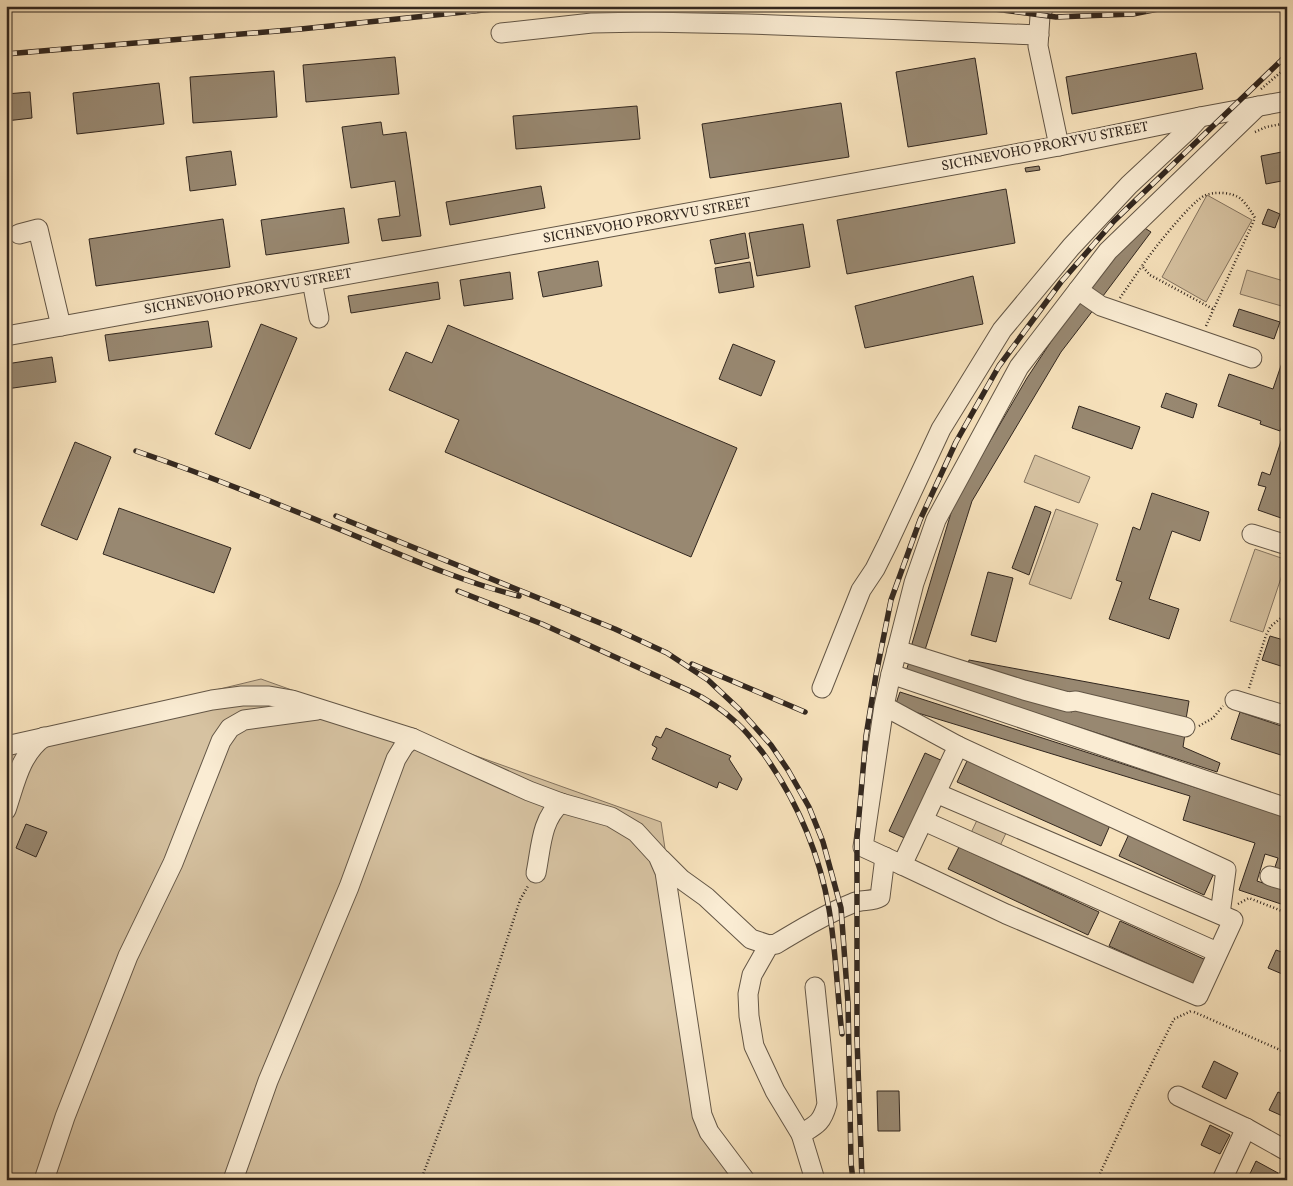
<svg xmlns="http://www.w3.org/2000/svg" width="1293" height="1186" viewBox="0 0 1293 1186" font-family="Vollkorn,serif">
<rect width="100%" height="100%" fill="#f7e2bc"/>
<filter id="stains"><feTurbulence type="fractalNoise" baseFrequency=".004" numOctaves="4"/><feColorMatrix values="0 0 0 0 .2 0 0 0 0 .09 0 0 0 0 .02 0 0 0 .5 -.17"/></filter>
<radialGradient id="worn" r=".72"><stop offset=".6" stop-color="#630" stop-opacity="0"/><stop offset="1" stop-color="#630" stop-opacity=".3"/></radialGradient>
<g fill="#d6c2a1" stroke="#847460">
<path d="M1207,195L1252,220L1206,302L1162,277Z"/>
<path d="M1247,270L1287,282V300L1285,307L1240,294Z"/>
<path d="M1035,455L1090,477L1079,503L1024,482Z"/>
<path d="M1056,509L1098,524L1071,599L1029,584Z"/>
<path d="M1255,549L1287,560L1263,632L1230,621Z"/>
<path d="M261,679L661,822L701,1089L709,1125L747,1180H6V741Z"/>
<path d="M978,818L1007,831L999,848L970,835Z"/>
</g>
<g fill="#988871" stroke="#32271f">
<path d="M1196,53L1203,89L1072,114L1066,77Z"/>
<path d="M395,57L399,94L306,102L303,65Z"/>
<path d="M975,58L987,134L908,147L896,72Z"/>
<path d="M274,71L277,117L193,123L190,77Z"/>
<path d="M159,83L164,124L77,134L73,93Z"/>
<path d="M30,92L32,118L6,121V94Z"/>
<path d="M841,103L849,157L710,178L702,124Z"/>
<path d="M637,106L640,139L516,149L513,116Z"/>
<path d="M381,122L383,135L406,132L421,236L382,241L378,219L400,216L395,181L351,188L342,127Z"/>
<path d="M231,151L236,185L190,191L186,157Z"/>
<path d="M1287,151V180L1266,184L1261,156Z"/>
<path d="M1039,166L1040,170L1026,172L1025,168Z"/>
<path d="M541,186L545,208L450,225L446,202Z"/>
<path d="M1006,189L1015,243L847,274L837,220Z"/>
<path d="M344,208L349,243L266,255L261,220Z"/>
<path d="M1268,209L1280,214L1275,228L1262,224Z"/>
<path d="M223,219L230,267L96,286L89,239Z"/>
<path d="M803,224L810,267L757,276L749,233Z"/>
<path d="M1140,225L1151,232L1103,296L1091,289Z"/>
<path d="M745,233L749,258L715,264L710,240Z"/>
<path d="M598,261L602,286L543,297L538,272Z"/>
<path d="M750,262L754,287L719,293L715,268Z"/>
<path d="M510,272L513,299L464,306L460,280Z"/>
<path d="M973,276L983,324L865,348L855,306Z"/>
<path d="M438,282L440,299L351,313L348,296Z"/>
<path d="M1082,300L1094,309L1061,352L972,501L925,650L911,647L954,503L1027,378L1060,328Z"/>
<path d="M1239,309L1280,322L1274,339L1233,326Z"/>
<path d="M208,321L212,347L109,361L105,335Z"/>
<path d="M261,324L297,338L250,449L215,434Z"/>
<path d="M448,325L737,448L691,557L445,452L459,420L389,390L406,352L432,363Z"/>
<path d="M733,344L775,361L761,396L719,379Z"/>
<path d="M1287,348V411L1280,431L1260,424L1261,421L1218,406L1229,374L1273,389Z"/>
<path d="M52,357L56,382L6,389V364Z"/>
<path d="M1166,393L1197,404L1193,418L1161,407Z"/>
<path d="M1079,406L1140,427L1132,449L1072,428Z"/>
<path d="M1286,426L1287,501L1281,518L1258,510L1266,487L1258,485L1262,472L1270,475Z"/>
<path d="M75,442L111,457L77,540L41,525Z"/>
<path d="M1152,493L1209,512L1200,541L1172,531L1149,599L1179,609L1169,639L1109,619L1122,582L1116,580L1133,527L1140,530Z"/>
<path d="M1035,506L1051,512L1029,575L1012,568Z"/>
<path d="M119,508L231,548L214,593L103,554Z"/>
<path d="M988,572L1013,578L996,642L971,635Z"/>
<path d="M1270,636L1287,641V668L1262,660Z"/>
<path d="M910,659L1072,712L1074,705L1185,734L1183,747L1220,763L1217,772L906,671Z"/>
<path d="M969,660L1189,701L1186,719L1027,687L967,669Z"/>
<path d="M900,692L1287,817V874L1274,870L1278,858L1265,854L1257,881L1287,891V906L1239,890L1255,843L1183,820L1190,796L895,706Z"/>
<path d="M1240,712L1287,728V757L1231,739Z"/>
<path d="M666,728L731,756L729,759L742,779L737,790L719,782L717,788L652,759L657,748L652,745L656,736L661,738Z"/>
<path d="M925,753L945,762L909,840L889,831Z"/>
<path d="M968,759L1111,823L1101,846L957,782Z"/>
<path d="M26,824L47,832L36,857L16,848Z"/>
<path d="M1129,834L1214,873L1204,895L1119,856Z"/>
<path d="M959,847L1099,912L1088,935L948,869Z"/>
<path d="M1120,921L1206,960L1195,985L1109,946Z"/>
<path d="M1276,950L1287,954V976L1268,968Z"/>
<path d="M1214,1061L1238,1073L1226,1099L1202,1087Z"/>
<path d="M877,1091H899L900,1131H878Z"/>
<path d="M1278,1092L1287,1096V1118L1269,1110Z"/>
<path d="M1210,1125L1230,1135L1220,1154L1201,1145Z"/>
<path d="M1256,1161L1278,1173L1275,1180H1247Z"/>
</g>
<g fill="none" stroke-linecap="round" stroke-linejoin="round">
<defs>
<g id="minor">
<path d="M1044,6L1040,16L1038,46L1059,146"/>
<path d="M501,33L592,23L647,22L748,24L1039,35"/>
<path d="M19,234L38,229L61,326"/>
<path d="M312,281L319,318"/>
<path d="M1078,290L1101,306L1252,358"/>
<path d="M6,336L1059,146L1200,117L1287,101"/>
<path d="M1252,534L1287,545"/>
<path d="M897,650L1024,690L1068,702L1076,701L1185,727"/>
<path d="M891,674L1287,808"/>
<path d="M822,688L861,590L875,569L888,543L941,429L1002,330L1071,247L1129,185L1189,129L1200,117"/>
<path d="M1235,700L1287,716"/>
<path d="M884,706L958,746L902,865L863,847L884,706L891,674L914,583L936,520L1019,367L1108,251L1258,106"/>
<path d="M6,746L212,700L242,696H269L292,700L412,738L529,791L561,803L611,817L636,832L658,856L665,872L702,1115L709,1132L745,1180"/>
<path d="M958,746L1226,870L1220,914"/>
<path d="M6,810C15,784 20,754 44,737"/>
<path d="M924,821L1217,952"/>
<path d="M661,859L681,879L706,897L751,939L769,945L776,944C801,929 826,914 853,903C861,899 872,902 880,897L885,857"/>
<path d="M902,865L1006,914L1198,996L1233,920L936,793"/>
<path d="M536,873C541,849 541,819 561,803"/>
<path d="M1270,876L1287,881"/>
<path d="M769,945L752,975L748,994L749,1016L754,1046L775,1091L801,1134L815,1180"/>
<path d="M1178,1096L1246,1128L1287,1151"/>
<path d="M801,1134C816,1125 822,1123 827,1104L815,987"/>
<path d="M44,1180L65,1117L128,956L173,863L221,741L230,728L244,720L317,710"/>
<path d="M233,1180L268,1081L349,887L396,759L404,746L412,738"/>
<path d="M1222,1180L1246,1128"/>
</g>
</defs>
<use href="#minor" stroke="#635646" stroke-width="21"/>
<g stroke="#32271f" stroke-width="2.5" stroke-dasharray="1 2.5" stroke-linecap="butt">
<path d="M1261,89L1287,67"/>
<path d="M1255,132L1266,127L1287,123"/>
<path d="M1120,298L1142,266"/>
<path d="M1206,326L1255,218C1251,211 1247,205 1241,199C1233,192 1213,191 1204,196C1191,202 1151,252 1142,266L1150,275L1213,309"/>
<path d="M1249,688L1266,635L1271,626L1287,613"/>
<path d="M1199,726L1213,718L1223,706"/>
<path d="M1238,904L1249,898L1287,913"/>
<path d="M1194,1012L1287,1053"/>
<path d="M421,1180L478,1028L520,900L528,886"/>
<path d="M1097,1180L1138,1091L1174,1019L1191,1011"/>
</g>
<use href="#minor" stroke="#faecd3" stroke-width="19"/>
<defs>
<g id="rail">
<path d="M971,6L1056,17L1133,14L1173,6"/>
<path d="M6,54L301,29L523,6"/>
<path d="M136,451C213,477 288,508 363,539C413,560 466,583 519,596"/>
<path d="M336,516L615,629L667,653L708,680L739,709L771,745L788,770L809,807L823,842L841,908L848,1003L851,1163L853,1180"/>
<path d="M458,591L542,624L688,690C707,699 723,710 738,724C747,732 755,743 763,753C796,799 819,852 829,909C836,950 837,992 842,1034"/>
<path d="M692,664L805,712"/>
<path d="M862,1180L857,1039V838L866,736L876,675L891,600L920,520L956,442L999,366L1061,282L1114,221L1287,55"/>
</g>
</defs>
<use href="#rail" stroke="#32271f" stroke-width="5.5"/>
<use href="#rail" stroke="#faecd3" stroke-width="4" stroke-dasharray="11" stroke-linecap="butt"/>
</g>
<g text-anchor="middle" dominant-baseline="central" stroke-width="4.5" stroke-linejoin="round" paint-order="stroke">
<g font-size="14" fill="#32271f" stroke="#faecd3">
<text transform="translate(1045 147) rotate(-11)">SICHNEVOHO PRORYVU STREET</text>
<text transform="translate(647 221) rotate(-10)">SICHNEVOHO PRORYVU STREET</text>
<text transform="translate(248 292) rotate(-10)">SICHNEVOHO PRORYVU STREET</text>
</g>
</g>
<rect width="1293" height="1186" fill="none" stroke="#f7e2bc" stroke-width="25"/>
<rect x="8" y="8" width="1278" height="1171" fill="none" stroke="#32271f" stroke-width="2.5"/>
<rect x="12" y="12" width="1268" height="1161" fill="none" stroke="#32271f"/>
<rect width="100%" height="100%" filter="url(#stains)"/>
<rect width="100%" height="100%" fill="url(#worn)"/>
</svg>
